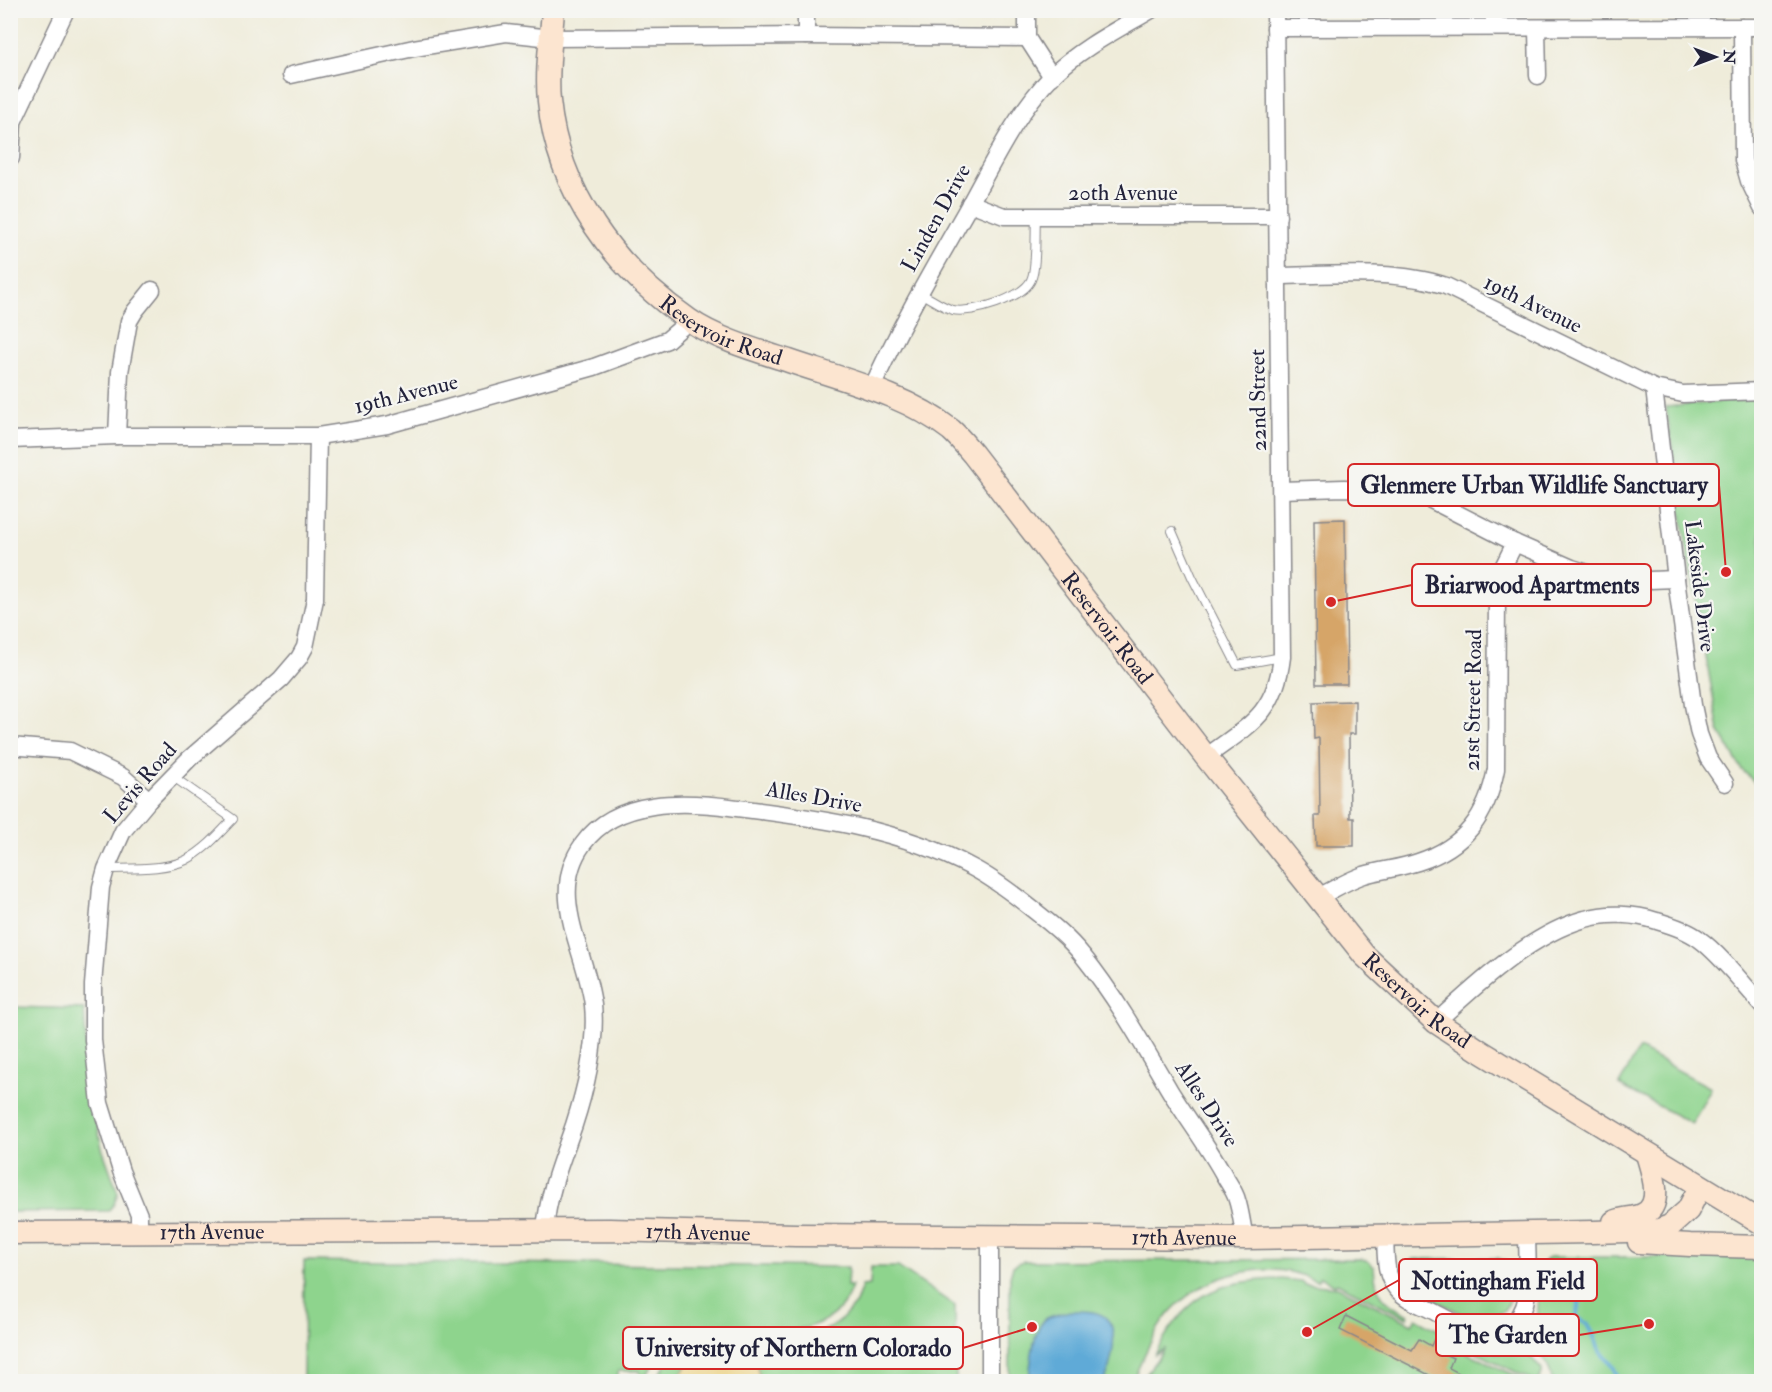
<svg xmlns="http://www.w3.org/2000/svg" width="1772" height="1392" viewBox="0 0 1772 1392" font-family="'IM FELL Double Pica',serif">
<rect width="100%" height="100%" fill="#f6f6f2"/>
<filter id="ink" filterUnits="userSpaceOnUse"><feTurbulence type="fractalNoise" baseFrequency=".0167" numOctaves="2"/><feDisplacementMap in="SourceGraphic" scale="12" xChannelSelector="R" yChannelSelector="G"/><feConvolveMatrix kernelMatrix="1 2 1 2 8 2 1 2 1" color-interpolation-filters="sRGB"/></filter>
<filter id="wash" filterUnits="userSpaceOnUse"><feTurbulence type="fractalNoise" baseFrequency=".008" numOctaves="4" result="noise"/><feDisplacementMap in="SourceGraphic" scale="24" xChannelSelector="R" yChannelSelector="G"/><feGaussianBlur stdDeviation="1.35" result="paint"/><feColorMatrix in="noise" values="0 0 0 0 0 0 0 0 0 0 0 0 0 0 0 0 0 1.4 0 .05"/><feComposite in="paint" operator="in"/></filter>
<g filter="url(#wash)">
<rect width="100%" height="100%" fill="#efecda"/>
<g fill="#8ed48d" stroke="#587b64" stroke-width="1.5">
<path d="M1761,398V788L1742,770L1719,731L1686,544L1666,407Z"/>
<path d="M11,1007L84,1009L88,1079L102,1148L118,1193L114,1204L108,1211L11,1212Z"/>
<path d="M1639,1049L1711,1088L1692,1124L1619,1085Z"/>
<path d="M1550,1257H1752L1761,1261V1381H1552C1551,1364 1538,1353 1528,1339C1551,1316 1524,1269 1550,1257Z"/>
<path d="M1498,1258L1507,1262L1510,1272L1515,1271L1513,1296L1504,1310L1498,1314L1479,1319L1469,1317L1404,1285L1399,1272L1402,1271L1406,1263L1414,1259Z"/>
<path d="M1361,1259L1368,1261L1374,1267C1375,1294 1385,1304 1409,1315L1407,1318L1337,1283L1335,1285L1320,1277L1317,1281C1270,1258 1209,1272 1173,1309C1154,1328 1144,1358 1132,1381L1010,1382V1276L1013,1266L1023,1261Z"/>
<path d="M304,1261L848,1267L847,1286H852C832,1359 712,1317 665,1351C656,1358 648,1372 643,1381H641L640,1371H618V1382H303Z"/>
<path d="M871,1267H898L955,1306L956,1381L654,1382L667,1363L685,1351L800,1337L830,1328L843,1318L856,1303L862,1286L870,1285Z"/>
<path d="M1280,1279L1301,1281L1304,1284L1338,1287L1412,1324L1416,1318L1455,1339L1453,1346L1527,1381L1141,1382C1148,1369 1157,1361 1164,1349L1155,1354C1186,1295 1215,1281 1280,1279Z"/>
<path d="M1469,1344C1488,1352 1502,1357 1522,1347L1542,1370V1373L1539,1381H1534L1467,1348Z"/>
</g>
<path fill="#eeda9e" stroke="#887e6c" stroke-width="1.5" d="M755,1355L760,1381H678V1377L693,1358Z"/>
<path fill="#5faad7" stroke="#406689" stroke-width="1.5" d="M1070,1311C1081,1311 1098,1310 1106,1318C1121,1331 1110,1366 1105,1381H1029C1030,1366 1033,1326 1047,1318C1054,1315 1063,1313 1070,1311Z"/>
<g fill="none" stroke-linecap="round" stroke-linejoin="round">
<g stroke="#5faad7" stroke-width="4.5">
<path d="M1575,1270L1577,1281L1575,1288L1580,1298L1576,1317L1587,1324L1592,1332L1600,1351L1613,1367L1620,1382"/>
<path d="M1645,1382L1654,1380L1663,1382"/>
</g>
</g>
<g id="blocks">
<g fill="#d6a568">
<path d="M1345,519L1347,684H1316L1314,520Z"/>
<path d="M1355,701V734H1349L1350,818H1354V846H1316L1315,816H1320L1319,738L1314,739L1313,702Z"/>
<path d="M1346,1316L1412,1350L1419,1339L1431,1346L1434,1339L1446,1345L1442,1353L1453,1358L1449,1368L1476,1382H1443L1340,1330Z"/>
</g>
</g>
</g>
<g filter="url(#ink)">
<use href="#blocks" fill-opacity="0" stroke="#88878a" stroke-width="1.5"/>
<g fill="none" stroke-linecap="round" stroke-linejoin="round">
<defs>
<g id="lane">
<path d="M920,293C930,298 942,307 953,310C972,314 1023,298 1031,280C1037,268 1035,231 1036,216"/>
<path d="M1172,531L1192,577L1237,665L1282,657"/>
<path d="M106,869C129,868 166,870 186,860C205,850 219,834 233,819L172,776"/>
</g>
<g id="street">
<path d="M806,10V36"/>
<path d="M1027,10V38L1052,77"/>
<path d="M1494,10V27"/>
<path d="M1742,27L1743,160L1749,181L1762,208"/>
<path d="M1275,28L1762,27"/>
<path d="M1537,28L1538,76"/>
<path d="M291,75L414,48L506,33L551,38L806,36L1027,38"/>
<path d="M11,158L13,122L66,10"/>
<path d="M970,203L1004,216H1278"/>
<path d="M1279,276C1332,275 1396,269 1446,286L1654,388L1683,394L1762,391"/>
<path d="M872,388C899,327 933,269 966,211C991,166 1016,113 1052,76C1081,48 1117,30 1151,10"/>
<path d="M1654,388L1676,579L1693,705L1699,734L1708,758L1725,783"/>
<path d="M117,436L120,372L129,321L135,311L152,290"/>
<path d="M10,440L117,436H318L387,425L594,367L667,340L689,321"/>
<path d="M1281,490L1344,488L1401,490L1427,498L1515,543L1572,568L1607,579L1624,581L1676,579"/>
<path d="M10,746L70,751L123,777L149,800"/>
<path d="M1206,757C1249,725 1275,715 1282,657L1275,10"/>
<path d="M1318,897C1333,890 1348,880 1364,875C1382,870 1400,868 1418,862C1465,847 1487,816 1496,769L1497,593L1500,573L1515,543"/>
<path d="M1436,1022C1476,985 1531,934 1585,919C1608,912 1635,914 1657,921C1671,925 1687,930 1699,939C1720,954 1744,985 1762,1005"/>
<path d="M545,1230C548,1192 562,1160 574,1125C586,1088 597,1044 593,1005C587,952 546,895 583,844C617,797 686,801 737,808C818,818 901,829 973,868C994,879 1012,893 1031,908C1050,923 1068,937 1083,956C1116,997 1143,1045 1170,1091C1188,1120 1209,1147 1225,1177C1229,1184 1235,1192 1237,1200C1241,1212 1242,1225 1245,1238"/>
<path d="M139,1233V1215L121,1171L100,1103L93,1040V985L101,887L106,869L123,831L149,800L189,759L281,679L299,658L305,647L315,599L318,436"/>
<path d="M990,1235V1382"/>
<path d="M1385,1235C1386,1252 1384,1275 1396,1288C1405,1300 1422,1305 1435,1312C1465,1328 1505,1353 1524,1307C1530,1291 1527,1252 1527,1233"/>
</g>
<g id="secondary">
<path id="s1" d="M553,10C551,40 546,71 549,101C558,192 615,269 689,320C716,339 758,351 789,361C844,380 905,394 951,430C959,437 966,446 973,454L1206,757L1364,955L1436,1022L1483,1053L1762,1223"/>
<path d="M1614,1222C1622,1218 1633,1219 1642,1215C1665,1206 1652,1171 1647,1154"/>
<path id="s2" d="M10,1233L609,1230L796,1235L1245,1238L1593,1232L1659,1230L1670,1226L1688,1210L1700,1187"/>
<path d="M1639,1242L1690,1245L1762,1247"/>
</g>
</defs>
<use href="#lane" stroke="#88878a" stroke-width="10"/>
<use href="#street" stroke="#88878a" stroke-width="19"/>
<use href="#secondary" stroke="#88878a" stroke-width="25"/>
<use href="#lane" stroke="#fff" stroke-width="8"/>
<use href="#street" stroke="#fff" stroke-width="16"/>
<use href="#secondary" stroke="#fce5d0" stroke-width="22"/>
</g>
</g>
<g text-anchor="middle" dominant-baseline="central" stroke-width="4.5" stroke-linejoin="round" paint-order="stroke">
<g font-size="22" fill="#22223b" stroke="#f6f6f2">
<text x="1123" y="193">20th Avenue</text>
<text transform="translate(936 218) rotate(-61)">Linden Drive</text>
<text transform="translate(1533 304) rotate(26)">19th Avenue</text>
<text stroke="none"><textPath href="#s1" startOffset="393">Reservoir Road</textPath></text>
<text transform="translate(406 394) rotate(-14)">19th Avenue</text>
<text transform="translate(1258 400) rotate(-91)">22nd Street</text>
<text transform="translate(1700 586) rotate(83)">Lakeside Drive</text>
<text stroke="none"><textPath href="#s1" startOffset="897">Reservoir Road</textPath></text>
<text transform="translate(1473 700) rotate(-89)">21st Street Road</text>
<text transform="translate(140 783) rotate(-49)">Levis Road</text>
<text transform="translate(814 797) rotate(10)">Alles Drive</text>
<text stroke="none"><textPath href="#s1" startOffset="1383">Reservoir Road</textPath></text>
<text transform="translate(1207 1104) rotate(57)">Alles Drive</text>
<text stroke="none"><textPath href="#s2" startOffset="202">17th Avenue</textPath></text>
<text stroke="none"><textPath href="#s2" startOffset="688">17th Avenue</textPath></text>
<text stroke="none"><textPath href="#s2" startOffset="1174">17th Avenue</textPath></text>
</g>
</g>
<path fill="none" stroke="#d62828" stroke-width="2" d="M1726 572L1719 485M1331 602L1412 585M1307 1332L1399 1280M1649 1324L1579 1335M1032 1327L963 1348"/>
<g fill="#d62828" stroke="#f6f6f2" stroke-width="2">
<circle cx="1726" cy="572" r="6"/>
<circle cx="1331" cy="602" r="6"/>
<circle cx="1307" cy="1332" r="6"/>
<circle cx="1649" cy="1324" r="6"/>
<circle cx="1032" cy="1327" r="6"/>
</g>
<g fill="#f6f6f2" stroke="#d62828" stroke-width="2">
<rect x="1348" y="464" width="371" height="42" rx="6"/>
<rect x="1412" y="564" width="239" height="42" rx="6"/>
<rect x="1399" y="1259" width="198" height="42" rx="6"/>
<rect x="1436" y="1314" width="143" height="42" rx="6"/>
<rect x="623" y="1327" width="340" height="42" rx="6"/>
</g>
<g font-size="24" text-anchor="middle" font-weight="bold" fill="#22223b">
<text x="1534" y="493">Glenmere Urban Wildlife Sanctuary</text>
<text x="1532" y="593">Briarwood Apartments</text>
<text x="1498" y="1289">Nottingham Field</text>
<text x="1508" y="1343">The Garden</text>
<text x="793" y="1356">University of Northern Colorado</text>
</g>
<rect width="1772" height="1392" fill="none" stroke="#f6f6f2" stroke-width="36"/>
<g transform="translate(1715 57) rotate(90)" stroke="#f6f6f2" stroke-width="4.5" paint-order="stroke">
<path d="M0-4.5L10 22L0 15L-10 22Z" fill="#22223b"/>
<text y="-9" font-size="16" font-weight="bold" text-anchor="middle" fill="#22223b">N</text>
</g>
</svg>
